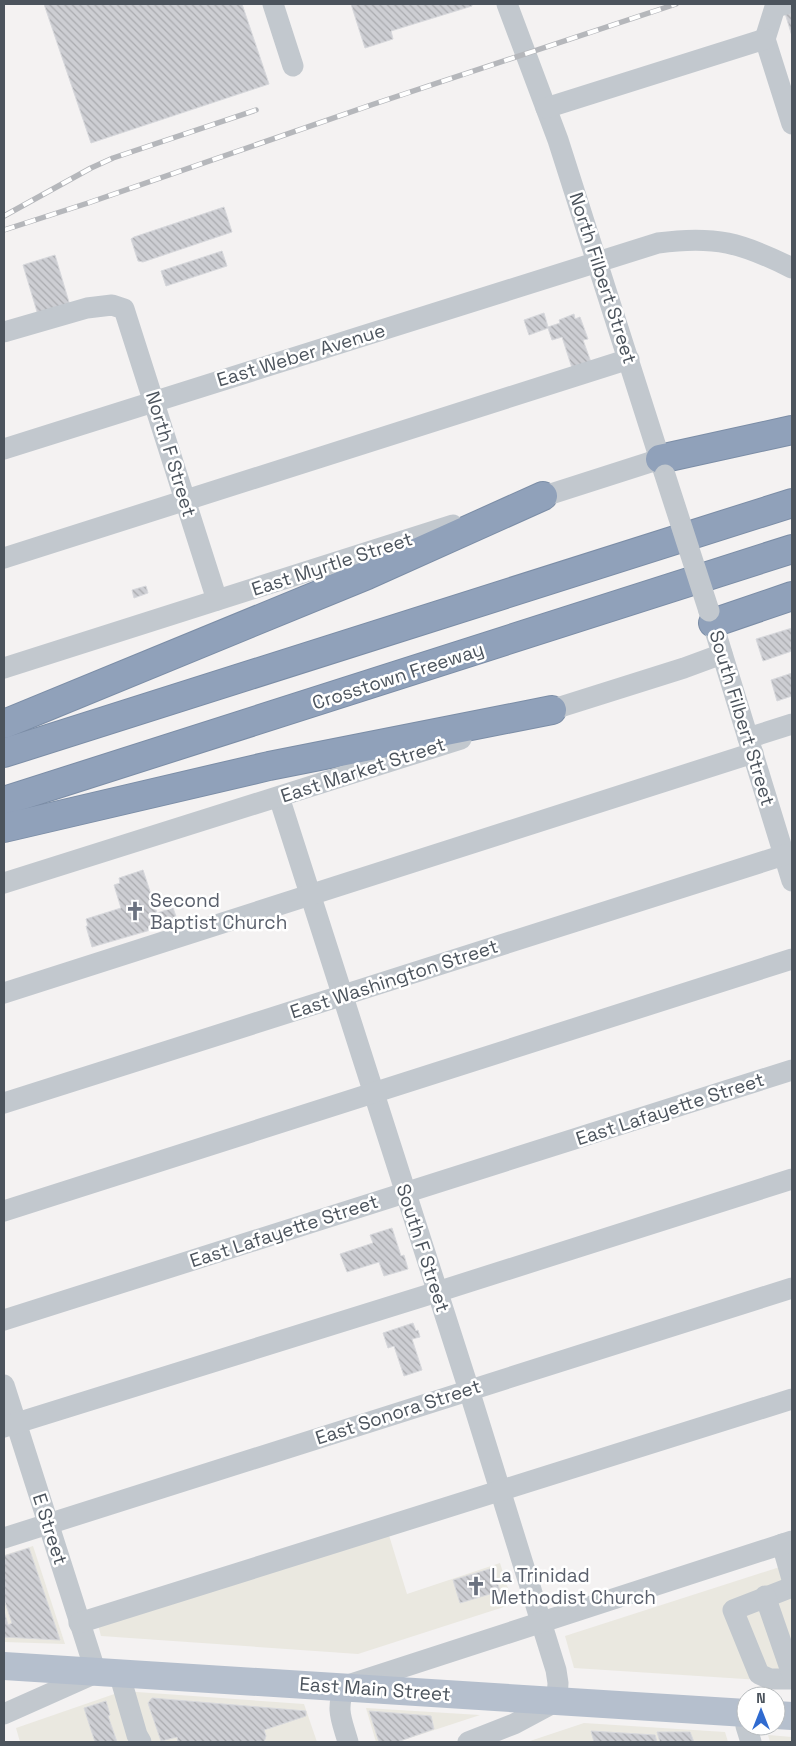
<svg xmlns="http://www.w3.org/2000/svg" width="796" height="1746" viewBox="0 0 796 1746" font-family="'Space Grotesk',sans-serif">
<defs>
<pattern id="building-back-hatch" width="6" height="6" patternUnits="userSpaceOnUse" patternTransform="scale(1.25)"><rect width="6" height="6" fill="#cdced3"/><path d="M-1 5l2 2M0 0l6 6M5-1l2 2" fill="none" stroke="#a9aaae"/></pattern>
</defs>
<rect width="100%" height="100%" fill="#f4f2f2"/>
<g fill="#eae8e0">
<path d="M388,1532L407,1594L500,1563L513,1604L358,1654L101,1636L98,1625Z"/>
<path d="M33,1546L65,1644L4,1642V1555Z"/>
<path d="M792,1563V1682L574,1668L565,1636Z"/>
<path d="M123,1691L304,1704L317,1742H20L16,1728Z"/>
<path d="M366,1708L480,1715L398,1742H376Z"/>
<path d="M584,1723L725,1732L728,1742H527Z"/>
<path d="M768,1735L792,1737V1742H770Z"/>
</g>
<g fill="url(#building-back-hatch)" stroke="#d7d8dc">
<path d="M44,4H242L269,84L91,143Z"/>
<path d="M351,4H472V6L391,31L393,39L365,48Z"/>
<path d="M792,8V36L784,10Z"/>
<path d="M224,207L232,232L143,262L138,261L131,239L134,237Z"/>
<path d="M222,251L227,266L166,286L161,271Z"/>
<path d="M55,255L71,309L38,315L23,265Z"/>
<path d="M544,313L548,327L560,323L559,320L574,314L575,319L580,317L588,339L583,340L592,365L572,368L562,337L552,340L548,328L529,335L524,320Z"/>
<path d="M146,586L148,593L134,598L132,590Z"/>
<path d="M792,628V651L763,661L756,639Z"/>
<path d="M792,673V696L777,701L771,680Z"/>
<path d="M143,870L157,913L173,908L178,922L92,947L86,926H88L86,919L121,908L114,885L120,883L119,878Z"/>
<path d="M392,1228L401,1256L404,1255L408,1269L384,1276L379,1262L347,1272L340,1254L373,1243L370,1235Z"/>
<path d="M413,1323L416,1331L418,1330L420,1337L412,1339L422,1370L404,1376L394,1346L388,1348L383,1333Z"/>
<path d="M29,1548L60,1640L4,1637V1611L8,1625L12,1623L4,1599V1556Z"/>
<path d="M493,1568L500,1591L460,1603L453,1580Z"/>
<path d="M152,1698L306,1711V1716L264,1730L266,1736L264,1742H178L177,1737L161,1741L148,1703Z"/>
<path d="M106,1701L110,1715L108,1716L117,1742H95L84,1708Z"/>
<path d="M369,1711L431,1716L434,1729L397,1742H379Z"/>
<path d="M591,1731L655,1735L657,1742H594Z"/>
<path d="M657,1732H690L694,1742H660Z"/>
</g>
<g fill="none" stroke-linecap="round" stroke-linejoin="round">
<defs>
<g id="highway">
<path d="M660,459L792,430"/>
<path d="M713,623L792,596"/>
<path d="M4,724L367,575L543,496"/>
<path d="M4,753L792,503"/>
<path d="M4,801L792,549"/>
<path d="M4,828L269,766L552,710"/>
</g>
</defs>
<use href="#highway" stroke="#7b8da6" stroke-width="30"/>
<g stroke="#c2c8ce" stroke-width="21">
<path d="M273,4L293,66"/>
<path d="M507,4L558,140L664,472"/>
<path d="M786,4L775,7L765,39L792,124"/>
<path d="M546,108L765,39"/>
<path d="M4,332L87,308L112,305L124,309L217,600"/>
<path d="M4,449L658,243C715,235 742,243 792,268"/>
<path d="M529,501L660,459"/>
<path d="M4,558L629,359"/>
<path d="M709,611L792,881"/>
<path d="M4,668L453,525"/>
<path d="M538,714L684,668L722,654"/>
<path d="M748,738L792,724"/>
<path d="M279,797L469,1390L556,1670L558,1683L557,1701L514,1724L468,1742"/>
<path d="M4,883L461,739"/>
<path d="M4,993L753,753"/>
<path d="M4,1103L784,855"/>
<path d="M4,1211L792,959"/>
<path d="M4,1320L792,1070"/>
<path d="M4,1385L96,1673L4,1714"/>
<path d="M4,1427L437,1292L792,1179"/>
<path d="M4,1538L792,1288"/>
<path d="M782,1544L792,1579"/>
<path d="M792,1587L733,1610L759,1674L770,1679H792"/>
<path d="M765,1596L792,1674"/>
<path d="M79,1623L792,1399"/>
<path d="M119,1673L137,1735L141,1742"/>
<path d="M746,1726L751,1742"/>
<path d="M348,1742C342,1720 335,1710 345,1686L792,1541"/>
</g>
<g stroke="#b5bfcd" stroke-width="28">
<path d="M4,1666L746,1713"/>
<path d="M776,1715L792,1716"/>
</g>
<use href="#highway" stroke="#90a1ba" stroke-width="28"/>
<defs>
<g id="rail">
<path d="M4,216L91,168L113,158L256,110"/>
<path d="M4,230L88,203L371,105L676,4"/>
</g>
</defs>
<use href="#rail" stroke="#b5b7bb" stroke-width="5.5"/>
<use href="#rail" stroke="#fff" stroke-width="4" stroke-dasharray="11" stroke-linecap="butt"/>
<path stroke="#c2c8ce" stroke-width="21" d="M665,475L709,611"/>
</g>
<defs>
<symbol id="church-bare" viewBox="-9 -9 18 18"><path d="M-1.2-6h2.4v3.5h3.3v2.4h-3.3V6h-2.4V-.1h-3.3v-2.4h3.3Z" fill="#6b7280" stroke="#fff" stroke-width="2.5" paint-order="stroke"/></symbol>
</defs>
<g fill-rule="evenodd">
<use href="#church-bare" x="121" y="897" width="28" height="28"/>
<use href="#church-bare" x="462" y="1572" width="28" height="28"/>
</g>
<g text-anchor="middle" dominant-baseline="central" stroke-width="5" stroke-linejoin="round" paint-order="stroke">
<g font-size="19" fill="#4c545d" stroke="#fff">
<text transform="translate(603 278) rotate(72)">North Filbert Street</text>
<text transform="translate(301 355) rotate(-17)">East Weber Avenue</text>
<text transform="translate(171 454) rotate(73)">North F Street</text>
<text transform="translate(332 564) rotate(-18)">East Myrtle Street</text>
<text transform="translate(398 676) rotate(-18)">Crosstown Freeway</text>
<text transform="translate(742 718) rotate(73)">South Filbert Street</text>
<text transform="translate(363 770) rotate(-18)">East Market Street</text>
<text transform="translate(394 979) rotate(-18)">East Washington Street</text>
<text transform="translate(670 1109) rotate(-18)">East Lafayette Street</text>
<text transform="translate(284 1231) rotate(-18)">East Lafayette Street</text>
<text transform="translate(423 1248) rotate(72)">South F Street</text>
<text transform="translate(398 1412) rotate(-18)">East Sonora Street</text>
<text transform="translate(50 1529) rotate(72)">E Street</text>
<text transform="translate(375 1689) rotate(4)">East Main Street</text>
</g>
<g font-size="19" fill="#5b616d" stroke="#fff" text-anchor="start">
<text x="150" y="900">Second<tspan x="150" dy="22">Baptist Church</tspan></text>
<text x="491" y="1575">La Trinidad<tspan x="491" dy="22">Methodist Church</tspan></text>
</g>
</g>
<rect width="796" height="1746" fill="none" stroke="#4c545d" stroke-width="10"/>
<g transform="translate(761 1711)"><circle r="24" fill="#ffffff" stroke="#b7bbbe"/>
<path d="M0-4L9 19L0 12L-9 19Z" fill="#306bd0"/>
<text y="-8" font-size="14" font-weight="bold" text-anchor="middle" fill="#4c545d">N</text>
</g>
</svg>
